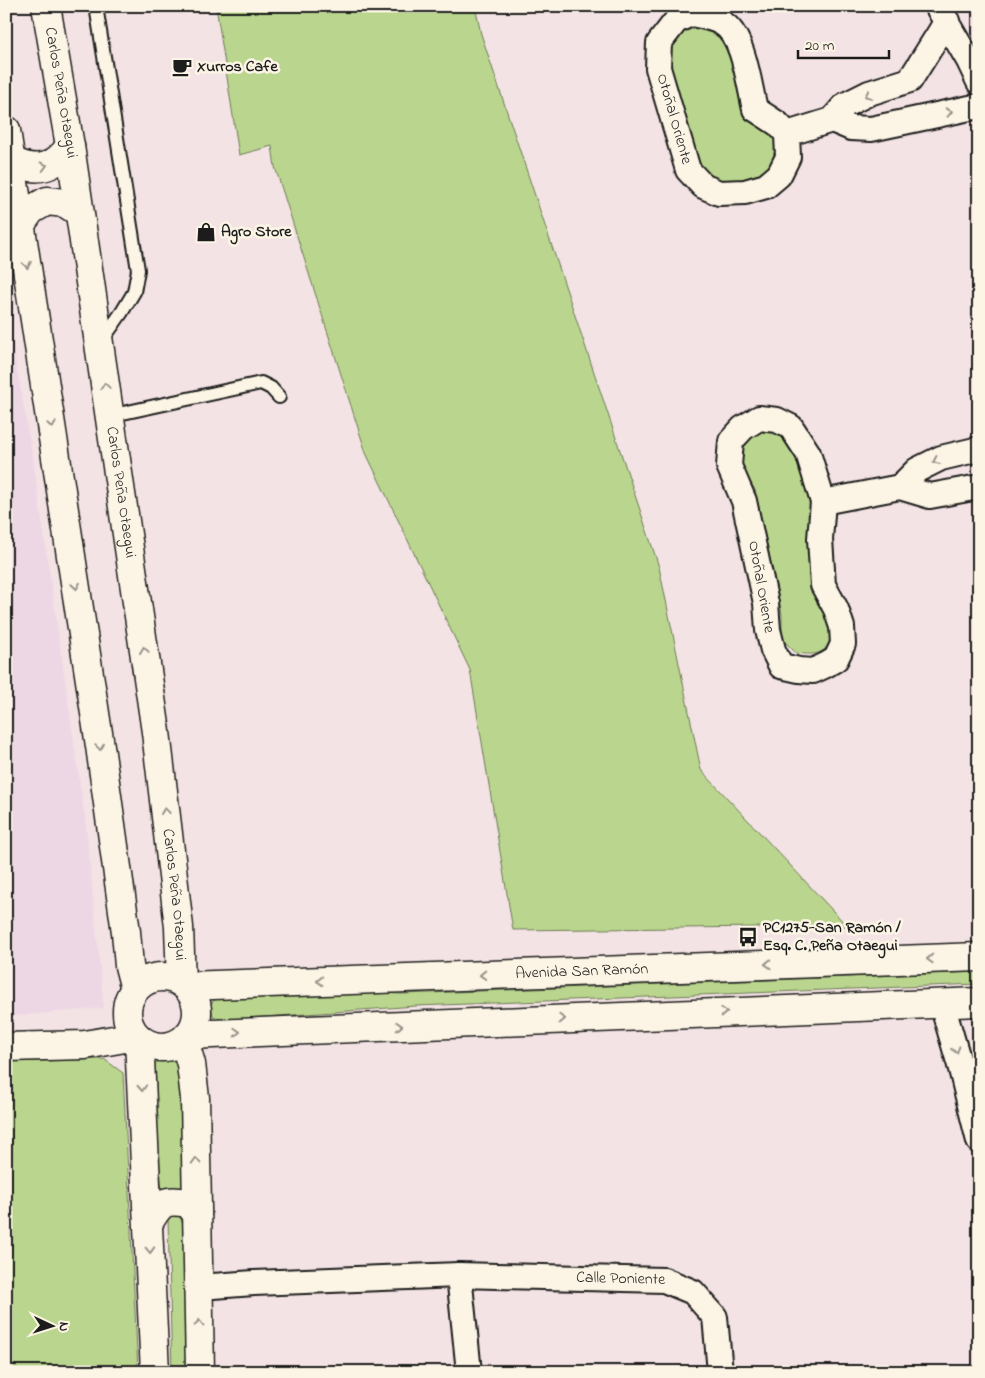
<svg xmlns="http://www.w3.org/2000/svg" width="985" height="1378" viewBox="0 0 985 1378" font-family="'Indie Flower',sans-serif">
<rect width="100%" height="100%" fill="#f4e3e4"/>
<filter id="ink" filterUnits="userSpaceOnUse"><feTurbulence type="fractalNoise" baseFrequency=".02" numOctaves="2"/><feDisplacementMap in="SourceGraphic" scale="10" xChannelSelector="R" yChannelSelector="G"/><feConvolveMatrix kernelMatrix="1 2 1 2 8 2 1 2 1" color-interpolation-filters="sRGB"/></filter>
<g filter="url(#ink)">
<path fill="#eed7e4" d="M6,307L33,458L86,825L104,1008L6,1017Z"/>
<g fill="#bad68e" stroke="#6b7955">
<path d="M216,6H475L481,34L659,567L701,770L847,926L513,930L470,670L366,453L275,167L272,146L239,155Z"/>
<path d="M703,24L724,40L749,118L778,136L770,171L744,183H720L698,171L666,66L665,47L680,26Z"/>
<path d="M758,430L778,431L795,448L811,487L812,523L808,545L817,590L834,631C827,654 819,656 796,653L782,639V614L755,490L741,466L740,444Z"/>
<path d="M979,972V984L416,1006L223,1020L213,1016L211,1004L217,997L325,991L402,994Z"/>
<path d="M104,1059L123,1073L138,1372H6V1062Z"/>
<path d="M159,1060H173L178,1066L185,1190L162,1194L152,1068Z"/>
<path d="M173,1213L180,1217L183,1225L188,1305V1372H172L168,1219Z"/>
</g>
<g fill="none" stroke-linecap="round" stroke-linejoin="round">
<defs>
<g id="service">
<path d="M96,6L138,270L134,292L122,312L101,342"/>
<path d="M109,416L261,383L271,388L279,397"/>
</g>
<g id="minor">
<path d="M937,6L969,61L979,82"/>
<path d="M691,14C701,16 713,18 722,23C744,35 749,85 755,109L778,124L787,134L788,157L779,175L766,186L745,192L719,193L703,186L688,170L658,68L659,43L676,21Z"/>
<path d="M832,120L851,128L871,129L979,106"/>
<path d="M787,134L832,120L845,105L869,93L910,80L947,21"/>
<path d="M759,418L777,420L791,427L808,453L823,502L820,539L823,585L836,609L842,627L843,644L836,659L826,665L813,671L799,670L781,666L773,650L768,630L766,603L744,501L729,466L731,441L743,428Z"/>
<path d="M900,487L917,470L941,458L979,449"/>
<path d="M823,502L900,487L930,496L979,487"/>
<path d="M942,1004L961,1069L979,1141"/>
<path d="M459,1275L469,1372"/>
<path id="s1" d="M199,1287L254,1283L459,1275L664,1280L693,1292L715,1317L720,1372"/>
</g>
<g id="tertiary">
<path id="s2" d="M46,6L70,146L156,732L179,927L181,982"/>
<path d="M6,130L100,746L126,932L129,966L135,989"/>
<path d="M12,161C37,173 54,169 70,146"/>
<path d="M21,224L31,210L47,201L65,203L79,212"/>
<circle cx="162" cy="1012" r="35"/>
<path id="s3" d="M186,986L979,957"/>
<path d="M188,1035L979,1002"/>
<path d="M139,1039L155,1372"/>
<path d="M184,1040L191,1064L195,1098L200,1372"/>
<path d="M6,1047L85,1045L136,1036"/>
<path d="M149,1222C161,1202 164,1199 188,1203L197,1214"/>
</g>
</defs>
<use href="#service" stroke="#1c1c1c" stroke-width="16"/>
<use href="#minor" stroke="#1c1c1c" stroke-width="28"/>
<use href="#tertiary" stroke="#1c1c1c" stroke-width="31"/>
<use href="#service" stroke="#fcf5e5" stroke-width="12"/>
<use href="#minor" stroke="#fcf5e5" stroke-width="24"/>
<use href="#tertiary" stroke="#fcf5e5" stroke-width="28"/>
</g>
<defs><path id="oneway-chevron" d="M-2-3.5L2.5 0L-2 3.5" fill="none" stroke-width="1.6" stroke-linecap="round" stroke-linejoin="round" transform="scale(1.25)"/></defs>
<g stroke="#97938b">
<use href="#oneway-chevron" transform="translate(868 95) rotate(158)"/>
<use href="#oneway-chevron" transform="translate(949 112) rotate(-12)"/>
<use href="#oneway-chevron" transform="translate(44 166) rotate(-15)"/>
<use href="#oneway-chevron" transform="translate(27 265) rotate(81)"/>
<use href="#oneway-chevron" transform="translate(105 386) rotate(-98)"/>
<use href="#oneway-chevron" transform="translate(52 425) rotate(81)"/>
<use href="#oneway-chevron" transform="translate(936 461) rotate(155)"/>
<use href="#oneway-chevron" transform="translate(76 586) rotate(81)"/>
<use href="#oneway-chevron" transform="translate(144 650) rotate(-98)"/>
<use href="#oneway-chevron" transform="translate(100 747) rotate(82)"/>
<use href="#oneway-chevron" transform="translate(165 811) rotate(-97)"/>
<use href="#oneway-chevron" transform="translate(930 959) rotate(178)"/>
<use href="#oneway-chevron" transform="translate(768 964) rotate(178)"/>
<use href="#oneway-chevron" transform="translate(483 975) rotate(178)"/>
<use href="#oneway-chevron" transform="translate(320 981) rotate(178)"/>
<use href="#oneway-chevron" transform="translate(724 1012) rotate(-2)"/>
<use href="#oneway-chevron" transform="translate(562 1019) rotate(-2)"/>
<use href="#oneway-chevron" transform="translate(399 1026) rotate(-2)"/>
<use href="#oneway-chevron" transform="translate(237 1032) rotate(-3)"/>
<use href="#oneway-chevron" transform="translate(956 1050) rotate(73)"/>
<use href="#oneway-chevron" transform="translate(142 1088) rotate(87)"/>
<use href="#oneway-chevron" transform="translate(196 1161) rotate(-91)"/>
<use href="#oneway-chevron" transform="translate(150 1250) rotate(88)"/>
<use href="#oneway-chevron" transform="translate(199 1323) rotate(-91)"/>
</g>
</g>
<defs>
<symbol id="cafe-bare" viewBox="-9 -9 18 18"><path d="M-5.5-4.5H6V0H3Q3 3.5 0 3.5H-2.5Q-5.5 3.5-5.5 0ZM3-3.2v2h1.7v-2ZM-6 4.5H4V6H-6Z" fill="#1c1c1c" stroke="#fcf5e5" stroke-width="2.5" paint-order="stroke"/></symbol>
<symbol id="shop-bare" viewBox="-9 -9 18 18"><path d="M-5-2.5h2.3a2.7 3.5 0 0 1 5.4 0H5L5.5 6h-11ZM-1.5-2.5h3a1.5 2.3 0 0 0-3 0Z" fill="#1c1c1c" stroke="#fcf5e5" stroke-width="2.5" paint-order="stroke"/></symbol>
<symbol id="bus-bare" viewBox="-9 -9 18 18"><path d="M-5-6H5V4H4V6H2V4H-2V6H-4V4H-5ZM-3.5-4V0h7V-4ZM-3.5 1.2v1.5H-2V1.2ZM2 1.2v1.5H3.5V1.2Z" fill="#1c1c1c" stroke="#fcf5e5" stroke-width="2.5" paint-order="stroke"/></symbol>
</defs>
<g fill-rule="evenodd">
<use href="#cafe-bare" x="168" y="53" width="28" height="28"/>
<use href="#shop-bare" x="192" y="218" width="28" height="28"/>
<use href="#bus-bare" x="734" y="923" width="28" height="28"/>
</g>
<g text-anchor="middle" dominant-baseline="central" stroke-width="5" stroke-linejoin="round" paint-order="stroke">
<g font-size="16" font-weight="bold" fill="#1c1c1c" stroke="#fcf5e5" text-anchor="start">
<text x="197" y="67">Xurros Cafe</text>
<text x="221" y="232">Agro Store</text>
<text x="763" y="928">PC1275-San Ramón /<tspan x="763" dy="18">Esq. C. Peña Otaegui</tspan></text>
</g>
<g font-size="16" fill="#1c1c1c" stroke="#fcf5e5">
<text stroke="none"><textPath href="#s2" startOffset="88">Carlos Peña Otaegui</textPath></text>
<text transform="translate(674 119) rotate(74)">Otoñal Oriente</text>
<text stroke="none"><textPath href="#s2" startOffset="492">Carlos Peña Otaegui</textPath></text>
<text transform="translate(761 587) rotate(80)">Otoñal Oriente</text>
<text stroke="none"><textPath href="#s2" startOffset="898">Carlos Peña Otaegui</textPath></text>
<text stroke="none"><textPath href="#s3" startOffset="396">Avenida San Ramón</textPath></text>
<text stroke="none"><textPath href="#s1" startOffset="422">Calle Poniente</textPath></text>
</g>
</g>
<rect width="985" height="1378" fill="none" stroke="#fcf5e5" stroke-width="25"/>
<rect x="12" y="12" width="960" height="1353" fill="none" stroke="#1c1c1c" stroke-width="2" filter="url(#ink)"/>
<g transform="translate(52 1326) rotate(94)" stroke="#fcf5e5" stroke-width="4" paint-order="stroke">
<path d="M0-4L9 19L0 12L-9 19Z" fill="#1c1c1c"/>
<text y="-8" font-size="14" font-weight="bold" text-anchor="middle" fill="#1c1c1c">N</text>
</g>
<path d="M798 50v8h91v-8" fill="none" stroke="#1c1c1c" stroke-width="2.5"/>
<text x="805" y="50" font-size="15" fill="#1c1c1c" stroke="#fcf5e5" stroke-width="4" paint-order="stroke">20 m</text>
</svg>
